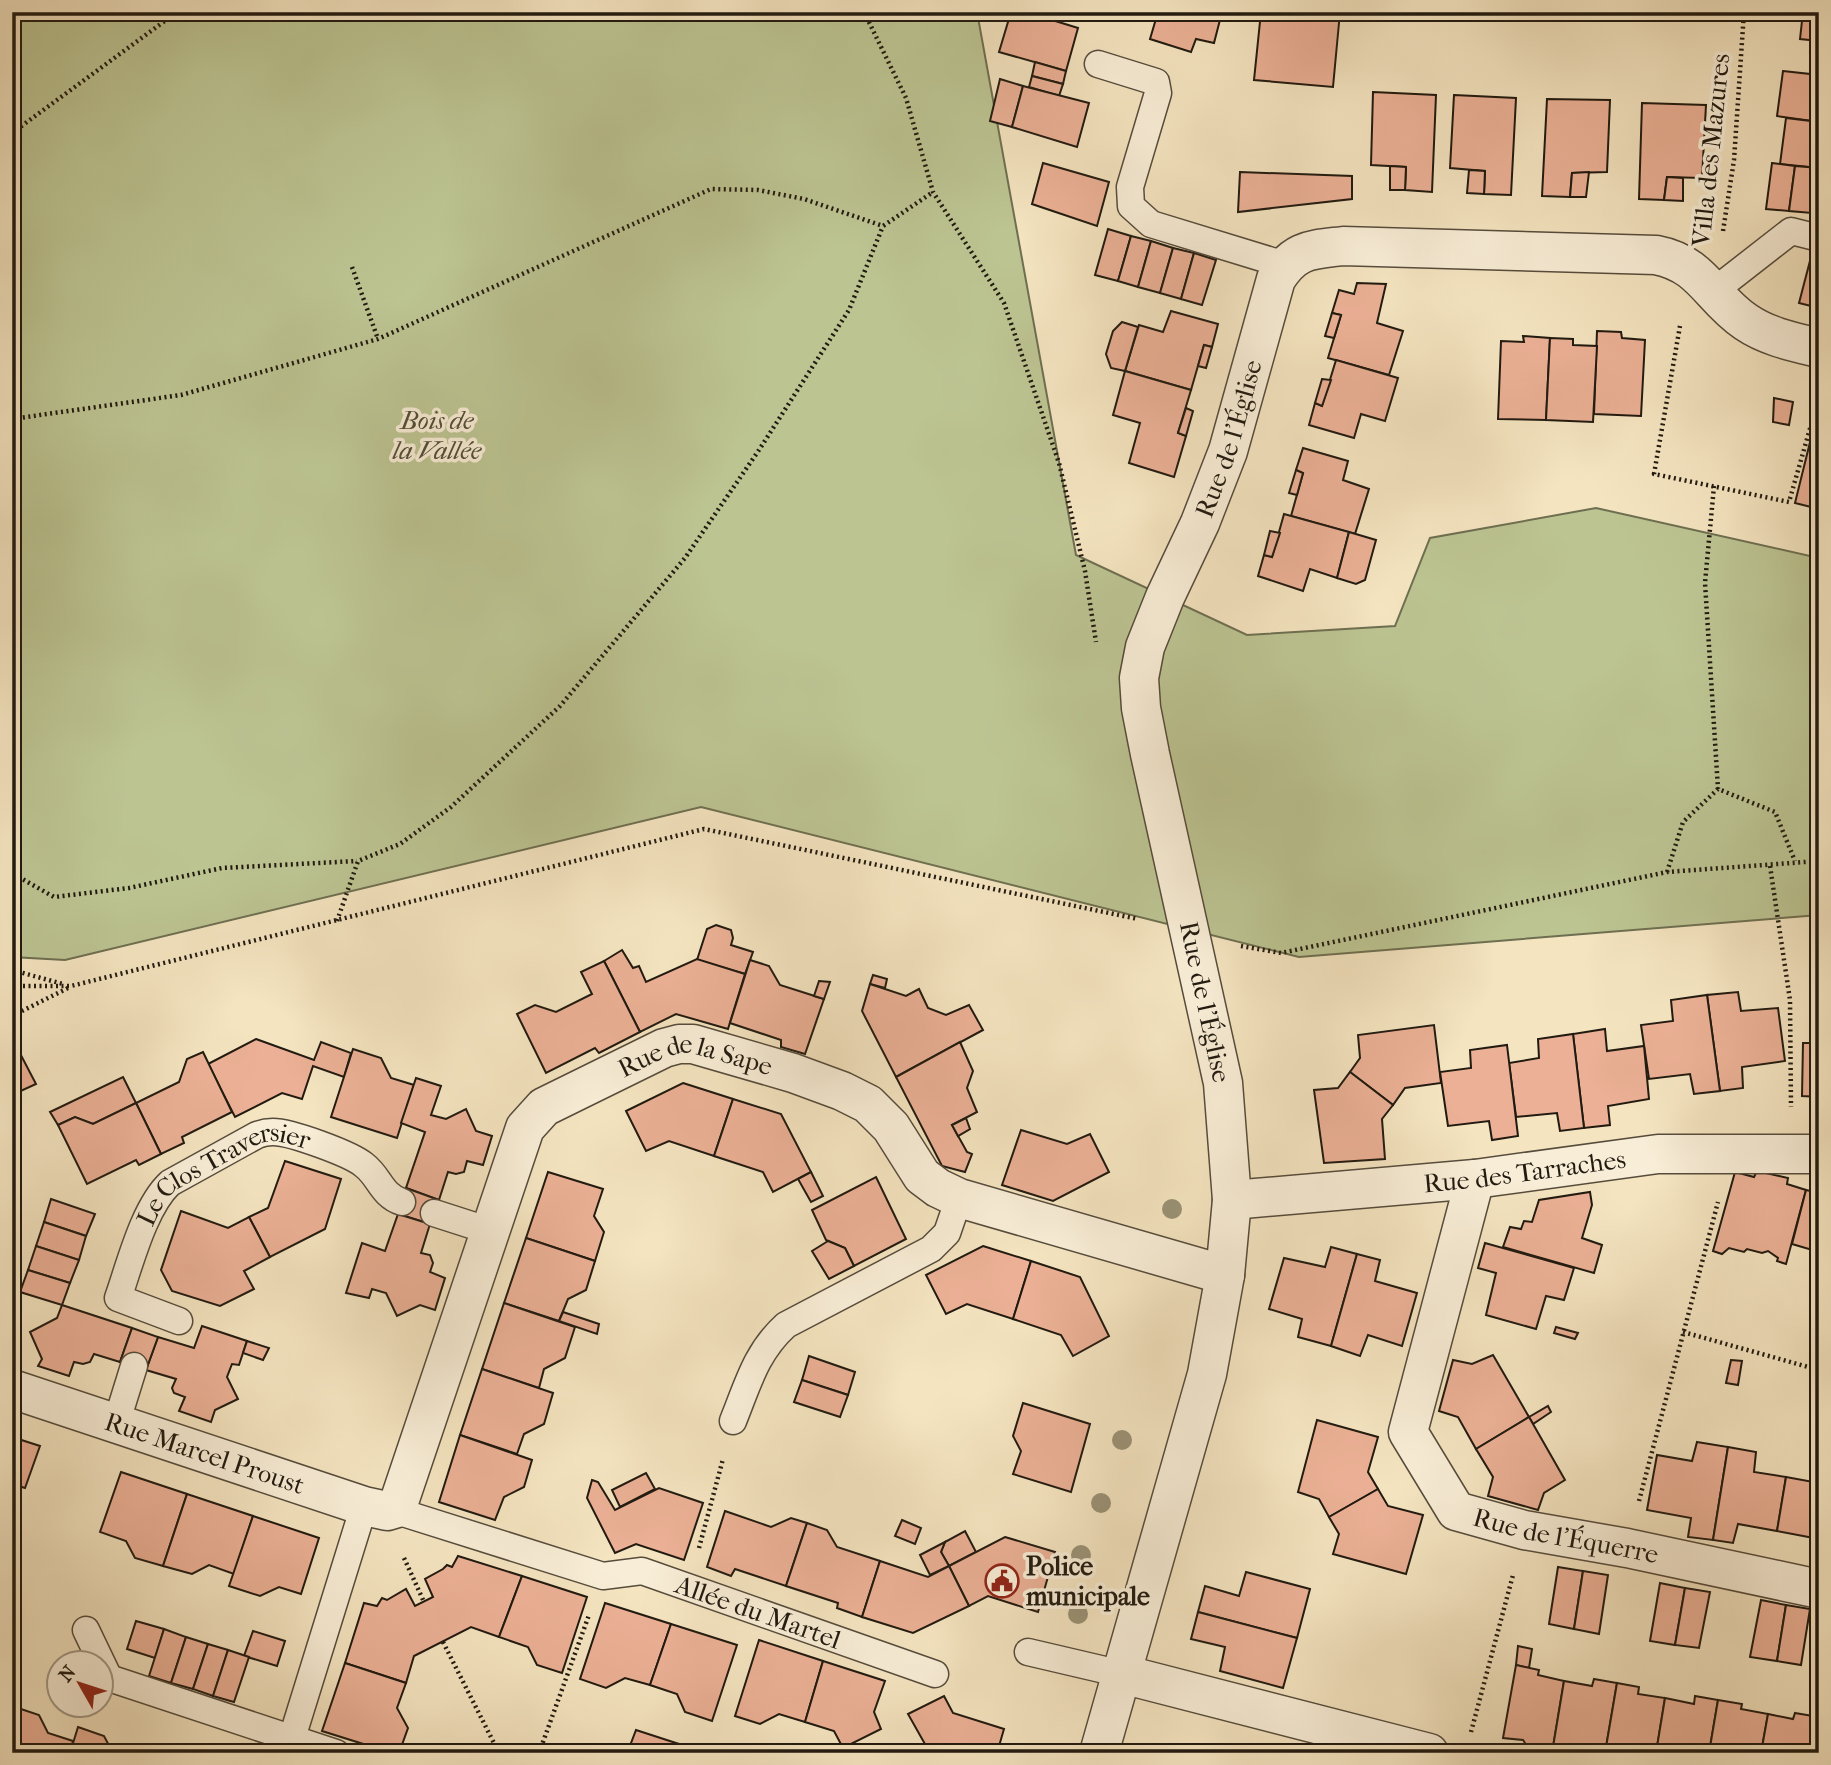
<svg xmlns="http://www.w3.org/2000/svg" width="1831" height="1765" viewBox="0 0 1831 1765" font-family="'IM FELL French Canon',serif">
<rect width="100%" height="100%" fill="#f4e4c0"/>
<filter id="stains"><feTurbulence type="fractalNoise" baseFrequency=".00286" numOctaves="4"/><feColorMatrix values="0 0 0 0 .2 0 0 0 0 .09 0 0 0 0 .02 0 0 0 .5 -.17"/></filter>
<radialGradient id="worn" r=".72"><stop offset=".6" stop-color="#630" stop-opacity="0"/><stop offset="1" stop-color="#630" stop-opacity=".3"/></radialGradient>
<path fill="#bcc492" stroke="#6e6f51" stroke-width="2" d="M12,12H977L1076,555L1247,635L1395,626L1430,538L1596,508L1819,558V915L1299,957L701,807L65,960L12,957Z"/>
<g fill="#ebb095" stroke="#211a10" stroke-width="2">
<path d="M1011,12H1026L1078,28L1066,71L999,52Z"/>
<path d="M1113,12H1141L1139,20Z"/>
<path d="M1158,12H1222L1214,43L1196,39L1191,52L1150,39Z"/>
<path d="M1261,12H1340L1333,87L1254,80Z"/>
<path d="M1803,12H1819V41L1800,39Z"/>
<path d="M1812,40L1819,41V52L1810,51Z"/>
<path d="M1035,62L1066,71L1063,84L1032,76Z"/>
<path d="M1783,71L1819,75V122L1777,116Z"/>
<path d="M1032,76L1063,84L1059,96L1029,87Z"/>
<path d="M1000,79L1023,86L1012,127L990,121Z"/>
<path d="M1023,86L1089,103L1077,147L1012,127Z"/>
<path d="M1373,92L1436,95L1432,192L1405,190L1406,167L1371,165Z"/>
<path d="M1454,95L1516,98L1511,195L1484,194L1485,171L1450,168Z"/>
<path d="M1547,99L1610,100L1607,172L1572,173L1570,197L1542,196Z"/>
<path d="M1642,103L1706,105L1702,178L1667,177L1664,200L1639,199Z"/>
<path d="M1786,118L1819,122V168L1780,164Z"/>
<path d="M1043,163L1109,182L1097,226L1032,204Z"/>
<path d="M1772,163L1795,166L1789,211L1766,209Z"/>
<path d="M1390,166L1406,167L1405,190H1390Z"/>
<path d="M1795,166L1819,168L1812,213L1789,211Z"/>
<path d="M1469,170L1485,171L1484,194L1467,193Z"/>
<path d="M1240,172L1352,176V199L1238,212Z"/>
<path d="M1589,172L1586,197H1570L1572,173Z"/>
<path d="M1667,177L1683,178V201L1664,200Z"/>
<path d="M1108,229L1131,236L1118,281L1095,275Z"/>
<path d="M1131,236L1151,241L1138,287L1118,281Z"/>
<path d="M1151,241L1173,248L1160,293L1138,287Z"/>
<path d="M1173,248L1194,253L1181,299L1160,293Z"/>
<path d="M1194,253L1216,260L1202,305L1181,299Z"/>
<path d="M1811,257L1819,259V308L1799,303Z"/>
<path d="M1357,283L1386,284L1377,323L1403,331L1389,375L1328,358L1341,315L1332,313L1339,290L1354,294Z"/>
<path d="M1171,311L1218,324L1212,347L1204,345L1191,390L1125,371L1139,325L1163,332Z"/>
<path d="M1332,313L1341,315L1334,338L1325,336Z"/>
<path d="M1122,322L1138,327L1125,371L1111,368L1106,354L1113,331Z"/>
<path d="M1597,331L1621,332L1622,338L1645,340L1641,416L1594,414Z"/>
<path d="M1523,336L1550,338L1546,420L1498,419L1501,341L1524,342Z"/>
<path d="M1550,338L1573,339V345L1597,346L1593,422L1546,420Z"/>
<path d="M1204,345L1212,347L1206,368L1198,366Z"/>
<path d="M1336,360L1398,378L1385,421L1361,414L1354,438L1309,425L1315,403L1322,406Z"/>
<path d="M1125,371L1191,390L1178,433L1186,436L1174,477L1129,463L1140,423L1113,415Z"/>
<path d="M1322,379L1331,380L1322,406L1315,403Z"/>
<path d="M1774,398L1793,402L1789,425L1773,422Z"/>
<path d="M1186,408L1193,411L1186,436L1178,433Z"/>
<path d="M1813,430L1819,432V509L1795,503Z"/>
<path d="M1303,448L1348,461L1343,480L1369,489L1355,534L1291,516L1303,473L1296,470Z"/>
<path d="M1296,470L1303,473L1297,495L1289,493Z"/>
<path d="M1284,514L1349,532L1337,578L1310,569L1303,591L1258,576L1264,555L1272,557Z"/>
<path d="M1270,531L1280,533L1272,557L1264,555Z"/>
<path d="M1349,532L1376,540L1365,580L1356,584L1337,578Z"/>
<path d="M716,925L731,930L733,938L731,945L753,952L745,974L697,960L707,929Z"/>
<path d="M622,950L633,968L639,966L646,982L697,959L745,974L728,1029L676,1014L640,1032L604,961Z"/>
<path d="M750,960L769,966L780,985L824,999L805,1054L781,1047V1040L730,1023Z"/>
<path d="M604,961L640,1032L599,1053L595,1048L546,1073L517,1014L535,1005L556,1012L592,994L581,972Z"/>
<path d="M873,975L887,979L885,988L870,984Z"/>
<path d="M819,981L830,982L824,999L814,996Z"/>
<path d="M870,984L906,996L919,989L928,1008L946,1015L969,1005L983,1030L896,1077L862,1011Z"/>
<path d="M1738,992L1741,1011L1778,1008L1785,1061L1742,1067L1743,1088L1720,1091L1707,995Z"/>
<path d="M1707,995L1720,1091L1694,1094L1690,1074L1649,1079L1641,1025L1673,1021L1671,1000Z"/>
<path d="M1434,1025L1441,1083L1405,1088L1393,1105L1350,1072L1360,1058L1358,1035Z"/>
<path d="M1605,1029L1607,1051L1644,1046L1649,1099L1608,1106L1610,1125L1584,1128L1573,1034Z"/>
<path d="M1573,1034L1584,1128L1560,1131L1557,1113L1516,1117L1509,1063L1539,1058L1538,1039Z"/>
<path d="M12,1038L36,1084L12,1095Z"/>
<path d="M256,1039L314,1060L321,1042L351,1053L344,1077L313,1066L302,1099L282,1093L235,1117L208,1064Z"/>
<path d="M960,1042L973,1071L967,1088L977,1112L952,1125L967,1152L972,1154L965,1172L942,1166L896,1077Z"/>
<path d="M1803,1043H1819V1097L1802,1096Z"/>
<path d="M1507,1045L1518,1136L1492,1140L1489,1121L1448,1126L1440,1072L1471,1068L1470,1050Z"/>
<path d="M353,1049L381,1058L391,1078L414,1085L397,1138L331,1117Z"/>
<path d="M203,1052L232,1112L182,1137L184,1143L161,1154L136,1103L179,1082L187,1059Z"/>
<path d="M1350,1072L1393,1105L1382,1119L1385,1159L1324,1163L1314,1090L1338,1088Z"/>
<path d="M123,1077L136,1103L93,1124L75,1117L58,1125L50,1112Z"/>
<path d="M416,1078L441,1086L431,1115L446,1119L466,1109L476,1131L492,1136L483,1165L467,1161L464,1172L456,1174L448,1172L439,1200L406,1188L425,1132L401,1123Z"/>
<path d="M683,1083L733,1099L714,1156L669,1141L646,1151L626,1111Z"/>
<path d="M733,1099L781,1114L811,1172L773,1192L763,1172L714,1156Z"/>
<path d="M136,1103L161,1154L139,1165L136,1160L87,1184L58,1125L75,1117L93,1124Z"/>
<path d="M966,1118L970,1129L958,1136L952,1125Z"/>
<path d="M1021,1130L1067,1144L1090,1134L1109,1172L1053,1201L1002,1185Z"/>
<path d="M285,1161L341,1179L325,1229L270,1257L249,1217L268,1208Z"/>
<path d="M1757,1171L1788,1178L1787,1184L1806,1190L1786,1264L1777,1261L1778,1258L1768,1251L1762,1253L1747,1249L1744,1252L1729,1248L1722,1254L1713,1251L1735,1172L1754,1177Z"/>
<path d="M548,1172L603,1189L594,1216L604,1232L595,1261L526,1238Z"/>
<path d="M811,1172L823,1196L811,1202L798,1179Z"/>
<path d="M876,1177L906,1239L854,1266L845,1248L826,1240L812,1210Z"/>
<path d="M406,1188L439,1200L430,1224L398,1214Z"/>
<path d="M1806,1190L1819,1193V1252L1792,1244Z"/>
<path d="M1590,1192L1592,1205L1582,1238L1602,1245L1594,1273L1503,1247L1510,1227L1521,1229L1524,1221L1532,1222L1539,1200Z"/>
<path d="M51,1199L95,1214L86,1236L44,1222Z"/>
<path d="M181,1211L228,1228L249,1217L270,1257L244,1271L254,1289L220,1306L172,1291L161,1270Z"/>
<path d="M398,1214L430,1224L421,1253L430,1255L433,1263L430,1272L445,1278L435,1310L420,1305L397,1316L386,1293L372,1289L369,1298L346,1293L362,1243L385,1251Z"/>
<path d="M44,1222L86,1236L79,1260L36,1246Z"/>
<path d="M526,1238L595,1261L586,1290L568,1299L559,1321L504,1303Z"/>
<path d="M828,1241L845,1248L854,1266L829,1279L812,1251Z"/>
<path d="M1485,1243L1574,1268L1564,1300L1546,1296L1536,1329L1486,1315L1496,1273L1478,1268Z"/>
<path d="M36,1246L79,1260L70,1283L28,1270Z"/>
<path d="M983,1246L1031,1261L1013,1319L967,1304L946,1314L926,1275Z"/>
<path d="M1331,1247L1357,1254L1331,1346L1298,1337L1302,1319L1269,1309L1284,1258L1325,1267Z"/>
<path d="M1357,1254L1380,1260L1375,1281L1417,1293L1402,1346L1368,1335L1360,1356L1331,1346Z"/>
<path d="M1031,1261L1080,1277L1109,1336L1073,1356L1061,1335L1013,1319Z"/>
<path d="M28,1270L70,1283L62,1305L20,1292Z"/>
<path d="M504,1303L575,1327L565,1358L544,1369L539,1388L482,1369Z"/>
<path d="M62,1305L132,1328L120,1362L94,1354L90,1362L83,1364L74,1362L69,1376L38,1366L42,1359L30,1332L57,1318Z"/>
<path d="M563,1312L599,1324L597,1334L559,1321Z"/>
<path d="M202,1326L247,1341L239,1365L232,1364L227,1377L238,1399L215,1410L211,1422L179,1411L185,1397L174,1393L172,1388L176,1379L146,1370L158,1337L194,1348Z"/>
<path d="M1556,1327L1578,1333L1575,1339L1554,1333Z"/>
<path d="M132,1328L158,1337L146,1370L120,1362Z"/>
<path d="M247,1341L269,1348L263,1360L243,1353Z"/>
<path d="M1493,1355L1529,1417L1476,1449L1458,1417L1439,1411L1453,1360L1472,1364Z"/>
<path d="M809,1356L855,1372L848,1395L802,1380Z"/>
<path d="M1731,1360L1742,1361L1738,1385L1726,1383Z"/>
<path d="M482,1369L553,1393L544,1424L524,1434L517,1454L460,1435Z"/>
<path d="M802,1380L848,1395L840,1417L794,1402Z"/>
<path d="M1023,1403L1090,1424L1071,1492L1013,1474L1021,1451L1013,1436Z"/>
<path d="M1548,1406L1551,1412L1533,1424L1529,1417Z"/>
<path d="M1529,1417L1565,1480L1544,1493L1538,1510L1488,1496L1493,1477L1476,1449Z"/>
<path d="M1317,1420L1378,1437L1368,1472L1378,1489L1329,1517L1319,1499L1298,1492Z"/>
<path d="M460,1435L532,1460L524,1487L504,1497L495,1520L439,1502Z"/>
<path d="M12,1437L40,1446L25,1488L12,1484Z"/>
<path d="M1697,1442L1728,1447L1713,1540L1688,1537L1691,1518L1647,1510L1657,1455L1692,1461Z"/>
<path d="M1728,1447L1756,1452L1754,1472L1786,1477L1777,1531L1738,1524L1733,1543L1713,1540Z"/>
<path d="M121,1472L187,1494L163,1566L135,1558L126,1541L100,1532Z"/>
<path d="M646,1473L655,1489L620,1507L612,1490Z"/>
<path d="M1786,1477L1819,1483V1539L1777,1531Z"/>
<path d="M592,1480L598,1482L615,1510L659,1488L703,1503L684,1560L636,1544L615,1553L587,1498Z"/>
<path d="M1378,1489L1388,1506L1423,1515L1406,1574L1333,1554L1339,1534L1329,1517Z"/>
<path d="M187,1494L253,1516L234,1574L209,1565L192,1574L163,1566Z"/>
<path d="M725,1511L771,1527L791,1518L807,1523L786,1586L735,1569L731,1576L707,1567Z"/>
<path d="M253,1516L319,1538L301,1594L279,1587L260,1596L229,1586Z"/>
<path d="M902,1520L921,1528L915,1544L895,1536Z"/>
<path d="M807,1523L827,1530L837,1547L880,1561L862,1617L837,1608L838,1603L786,1586Z"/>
<path d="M965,1531L976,1552L949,1566L941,1552L945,1542Z"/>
<path d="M1005,1537L1055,1552L1038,1612L988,1596L969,1606L949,1566Z"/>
<path d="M945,1542L941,1552L949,1566L930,1575L920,1555Z"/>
<path d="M458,1556L522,1576L499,1637L471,1627L414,1656L406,1683L345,1663L364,1603L377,1606L382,1598L387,1600L406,1589L415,1606L433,1597L425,1579L443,1569L447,1565L452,1567Z"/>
<path d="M880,1561L928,1577L949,1566L969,1606L913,1633L862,1617Z"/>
<path d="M1558,1567L1583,1571L1574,1629L1549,1624Z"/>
<path d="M1583,1571L1608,1575L1599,1634L1574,1629Z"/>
<path d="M1246,1572L1310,1589L1297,1638L1198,1612L1205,1586L1239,1596Z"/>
<path d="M522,1576L587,1597L562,1673L537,1665L528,1647L499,1637Z"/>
<path d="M1660,1583L1685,1588L1675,1645L1650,1641Z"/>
<path d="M1685,1588L1710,1592L1699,1648L1675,1645Z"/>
<path d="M1761,1600L1786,1605L1777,1661L1750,1657Z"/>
<path d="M605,1603L671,1624L650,1685L625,1678L606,1688L580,1679Z"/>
<path d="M1786,1605L1810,1609L1801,1665L1777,1661Z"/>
<path d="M1198,1612L1297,1638L1283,1688L1220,1671L1225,1647L1191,1639Z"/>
<path d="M136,1621L164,1629L155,1658L127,1649Z"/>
<path d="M671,1624L737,1645L712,1721L685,1712L677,1694L650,1685Z"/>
<path d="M164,1629L186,1637L171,1683L149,1676Z"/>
<path d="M253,1631L285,1641L277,1666L244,1656Z"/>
<path d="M186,1637L208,1644L193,1689L171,1683Z"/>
<path d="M759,1640L823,1661L805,1722L779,1714L760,1724L735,1716Z"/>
<path d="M208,1644L228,1650L213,1696L193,1689Z"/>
<path d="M1518,1646L1532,1649L1529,1668L1516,1665Z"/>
<path d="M228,1650L249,1657L234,1702L213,1696Z"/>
<path d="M823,1661L885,1681L874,1712L881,1729L843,1748L834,1731L805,1722Z"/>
<path d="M345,1663L406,1683L397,1708L408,1728L399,1753H392L322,1731Z"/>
<path d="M1516,1665L1539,1670L1538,1675L1564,1681L1552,1753L1529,1749L1523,1740L1503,1738Z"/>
<path d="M1594,1679L1617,1683L1605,1753H1552L1564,1681L1592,1686Z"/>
<path d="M1617,1683L1639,1687L1638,1694L1665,1698L1656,1753H1605Z"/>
<path d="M944,1696L953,1713L1004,1729L997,1753H930L908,1714Z"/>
<path d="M1695,1696L1718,1700L1709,1753H1656L1665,1698L1694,1704Z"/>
<path d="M1718,1700L1742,1704L1741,1709L1768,1714L1761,1753H1709Z"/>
<path d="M12,1706L39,1715L48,1733L73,1741L70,1753H12Z"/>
<path d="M1795,1713L1819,1717L1813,1753H1761L1768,1714L1793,1719Z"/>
<path d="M78,1727L104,1736L113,1753H70Z"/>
<path d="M636,1730L679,1744L677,1753L628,1751Z"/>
<path d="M679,1744L705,1753H677Z"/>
</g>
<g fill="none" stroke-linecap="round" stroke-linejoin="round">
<defs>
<g id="lane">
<path d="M1098,64L1156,82L1158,93L1130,187L1131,206L1151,224L1285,265"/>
<path d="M1714,291L1791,231L1819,238"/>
<path d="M434,1213L490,1231"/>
<path id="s1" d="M179,1321L118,1298C130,1264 144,1207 170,1183L257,1135C262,1133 268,1132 273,1132C291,1132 351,1154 364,1165C380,1177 381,1195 402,1202"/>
<path d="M733,1421C748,1384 756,1352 786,1325L931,1249L947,1233L959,1198"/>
<path d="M116,1424L134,1366"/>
<path id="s2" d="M397,1508L403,1513L603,1576L642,1571L935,1674"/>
<path d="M86,1630L109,1678L336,1753"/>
<path d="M1028,1652L1122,1674"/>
<path d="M292,1738L364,1506"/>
</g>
<g id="street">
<path id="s3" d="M1475,1179L1408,1432L1456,1511L1524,1530L1627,1548L1819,1589"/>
<path id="s4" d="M1232,1200L1475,1179L1658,1154H1819"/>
<path id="s5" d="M12,1389L364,1506L387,1511L397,1508L525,1128L544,1107L664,1048L679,1044H693L793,1073L842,1091L868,1104L891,1127L922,1176L938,1188L959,1198L1225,1275"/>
<path d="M1122,1674L1429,1753"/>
<path id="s6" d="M1099,1753L1207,1374L1225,1275L1232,1200L1223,1083L1150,754L1141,708L1139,678L1145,647L1165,597L1200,523L1228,451L1276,279C1295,249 1310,250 1343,246L1656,255C1703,264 1710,298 1746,322C1768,337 1794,342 1819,348"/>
</g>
</defs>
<use href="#lane" stroke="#564c3c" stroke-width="29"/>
<use href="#street" stroke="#564c3c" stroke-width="41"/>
<g stroke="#211a10" stroke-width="4.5" stroke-dasharray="2 3.5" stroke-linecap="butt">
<path d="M864,12L906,98L933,192L1004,303L1059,463L1085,571L1096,642"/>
<path d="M12,133L177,12"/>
<path d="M1723,231L1734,160L1744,12"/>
<path d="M352,267L378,339"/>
<path d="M1680,326L1654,474L1789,502L1819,397"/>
<path d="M12,419L181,395L378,339L711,189L758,190L804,199L883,226L933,192"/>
<path d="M1714,486L1705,583L1718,789"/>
<path d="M12,862L17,876L54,897L129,888L222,868L357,861"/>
<path d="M1770,866L1790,1000L1791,1107"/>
<path d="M1667,872L1683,822L1718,789L1775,812L1795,861"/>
<path d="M337,921L358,861L400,844L451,807L560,706L685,558L759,450L849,310L883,226"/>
<path d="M1241,946L1281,953L1667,872L1819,861"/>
<path d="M12,970L63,984"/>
<path d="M12,986H71L704,829L1138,919"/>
<path d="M12,1016L70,987"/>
<path d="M1683,1332L1819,1370"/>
<path d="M1639,1501L1718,1202"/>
<path d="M699,1548L723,1459"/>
<path d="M404,1558L424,1602"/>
<path d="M443,1642L499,1753"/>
<path d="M1471,1732L1513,1575"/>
<path d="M539,1753L589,1615"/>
</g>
<use href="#lane" stroke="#f8edd6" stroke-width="26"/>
<use href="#street" stroke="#f8edd6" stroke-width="38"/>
</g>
<g fill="#9a9175">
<circle cx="1172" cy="1209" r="10"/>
<circle cx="1122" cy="1440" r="10"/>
<circle cx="1101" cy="1503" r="10"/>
<circle cx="1081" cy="1555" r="10"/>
<circle cx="1078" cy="1614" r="10"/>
</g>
<defs>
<symbol id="civic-ring" viewBox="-11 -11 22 22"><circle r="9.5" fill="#f8edd6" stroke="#8f2418" stroke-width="1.5"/><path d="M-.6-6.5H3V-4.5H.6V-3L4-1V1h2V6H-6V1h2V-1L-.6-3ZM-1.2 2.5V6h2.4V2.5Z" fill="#8f2418"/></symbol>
</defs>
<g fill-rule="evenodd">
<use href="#civic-ring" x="983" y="1562" width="38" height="38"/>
</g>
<g text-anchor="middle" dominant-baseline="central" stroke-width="7" stroke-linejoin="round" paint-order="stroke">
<g font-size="26" fill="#211a10" stroke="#f8edd6">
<text transform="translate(1711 150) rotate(-84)">Villa des Mazures</text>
<text stroke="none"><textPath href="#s6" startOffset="1358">Rue de l'Église</textPath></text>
<text transform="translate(1205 1002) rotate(78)">Rue de l'Église</text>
<text stroke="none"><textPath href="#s5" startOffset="999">Rue de la Sape</textPath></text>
<text stroke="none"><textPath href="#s4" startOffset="294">Rue des Tarraches</textPath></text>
<text stroke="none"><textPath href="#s1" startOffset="245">Le Clos Traversier</textPath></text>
<text stroke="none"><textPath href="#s5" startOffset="203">Rue Marcel Proust</textPath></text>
<text stroke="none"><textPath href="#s3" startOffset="467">Rue de l'Équerre</textPath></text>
<text stroke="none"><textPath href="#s2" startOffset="380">Allée du Martel</textPath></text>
</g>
<g font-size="26" font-style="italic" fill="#504d37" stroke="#f8edd6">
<text x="437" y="420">Bois de<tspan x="437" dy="30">la Vallée</tspan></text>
</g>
<g font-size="26" font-weight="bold" fill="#211a10" stroke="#f8edd6" text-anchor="start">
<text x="1026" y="1566">Police<tspan x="1026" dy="30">municipale</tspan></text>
</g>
</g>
<rect width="1831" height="1765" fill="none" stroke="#f4e4c0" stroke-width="42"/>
<rect x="14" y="14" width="1803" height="1737" fill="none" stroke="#211a10" stroke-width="3.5"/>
<rect x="21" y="21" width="1789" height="1723" fill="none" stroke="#211a10" stroke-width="2"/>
<g transform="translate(80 1684) rotate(309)"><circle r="33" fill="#f8edd6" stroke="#a29987" stroke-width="2"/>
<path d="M0-5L12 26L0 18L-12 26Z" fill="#8f2418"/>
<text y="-10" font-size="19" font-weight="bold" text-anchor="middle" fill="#211a10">N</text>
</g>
<rect width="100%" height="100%" filter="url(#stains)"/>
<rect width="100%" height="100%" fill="url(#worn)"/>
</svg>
